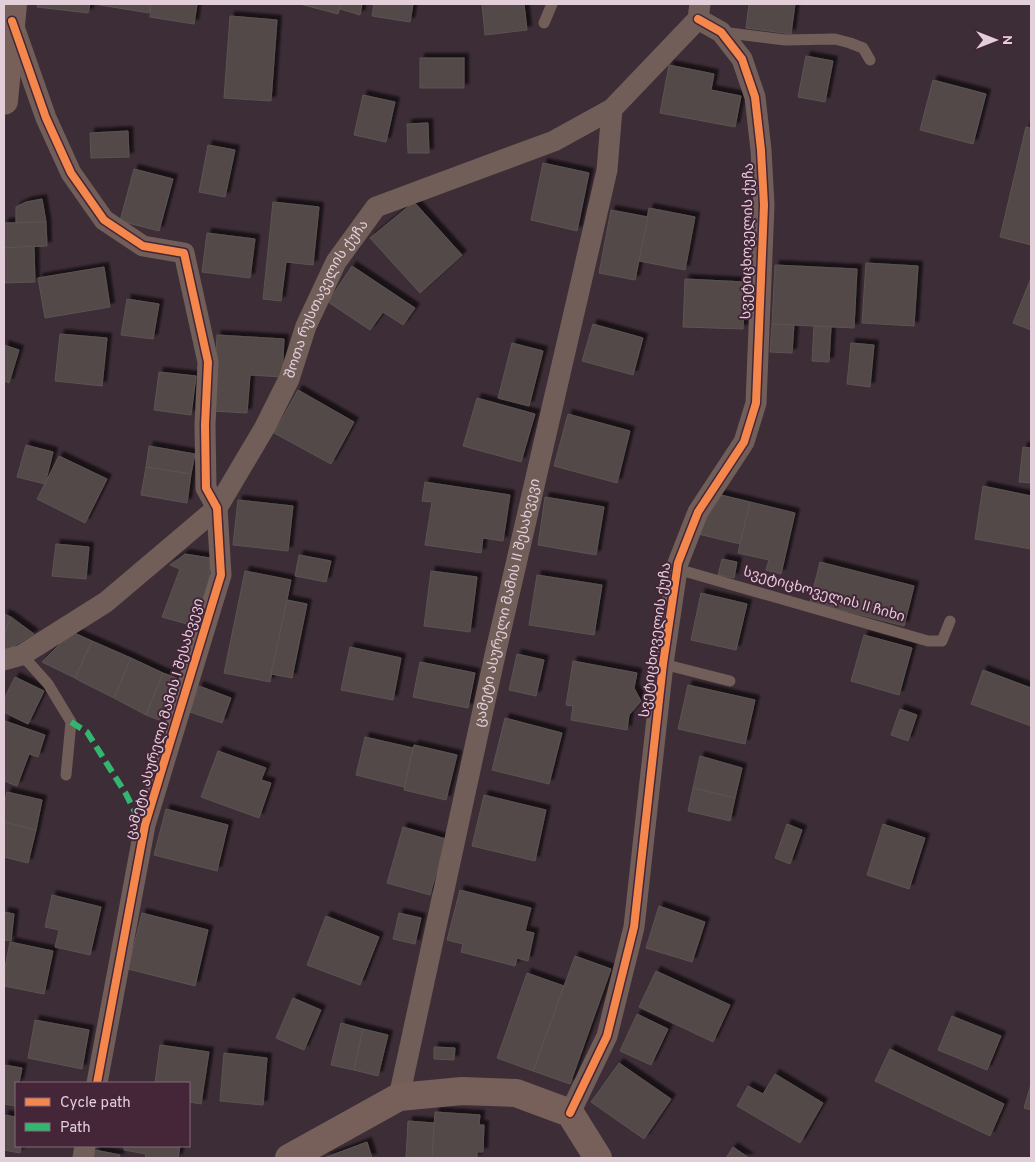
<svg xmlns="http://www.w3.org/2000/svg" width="1035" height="1162" viewBox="0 0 1035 1162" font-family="Overpass,'Noto Sans Georgian',sans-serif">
<defs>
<filter id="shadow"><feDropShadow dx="4.5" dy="-4.5" stdDeviation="1" flood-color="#0009"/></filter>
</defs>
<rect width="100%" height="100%" fill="#3d2d37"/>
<g fill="#534a49" stroke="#5b5451" filter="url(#shadow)">
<path d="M38,4H90L88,13L37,7Z"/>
<path d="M94,4H150L149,13Z"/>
<path d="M151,4H197L194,24L150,17Z"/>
<path d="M300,4H341L338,14Z"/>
<path d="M341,4H362L360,15L340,9Z"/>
<path d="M374,4H413L410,22L372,16Z"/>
<path d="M482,4H524L527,30L485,35Z"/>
<path d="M749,4H795L791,34L746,28Z"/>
<path d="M230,16L277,20L271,101L224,98Z"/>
<path d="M806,56L833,61L825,102L798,97Z"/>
<rect x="420" y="58" width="44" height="30"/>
<path d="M669,65L714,74L711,90L741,96L735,127L660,113Z"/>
<path d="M933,80L986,94L973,144L920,130Z"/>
<path d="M363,95L395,102L386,142L354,135Z"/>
<path d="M428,123L429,153H408L407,124Z"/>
<path d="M1026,127L1031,128V245L1000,237Z"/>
<path d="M128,131L129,157L91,158L90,133Z"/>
<path d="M208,145L235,150L225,197L199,192Z"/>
<path d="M543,163L589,173L577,231L531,220Z"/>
<path d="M134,169L173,179L159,231L120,221Z"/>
<path d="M42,199L46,222L16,223V207L26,202Z"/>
<path d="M273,202L319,207L313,265L286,262L281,301L263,299Z"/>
<path d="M414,202L462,255L420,293L370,238Z"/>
<path d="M649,208L695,217L685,270L639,261Z"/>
<path d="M611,210L648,217L635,280L599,273Z"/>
<path d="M46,222L47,246L4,248V223Z"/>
<path d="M207,233L255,239L250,278L202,272Z"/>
<path d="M34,246L35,282L4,283V248Z"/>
<path d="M866,263L918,266L914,326L862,323Z"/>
<path d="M775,265L857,269L854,328L772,324Z"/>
<path d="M352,266L415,308L403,325L383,312L370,330L328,302Z"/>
<path d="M104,267L110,307L45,318L38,278Z"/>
<path d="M1031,278V330L1013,323Z"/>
<path d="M685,279L745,282L743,329L683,327Z"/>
<path d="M127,299L159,304L153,339L121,335Z"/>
<path d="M593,324L643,338L633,375L582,361Z"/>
<path d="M772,324L794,325L792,353L770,352Z"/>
<path d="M814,326L831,327L829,362L812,361Z"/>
<path d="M60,334L107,338L102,386L55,381Z"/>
<path d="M217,335L284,339L282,377L250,375L247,413L213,411Z"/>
<path d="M512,343L543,351L529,406L498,398Z"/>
<path d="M851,343L874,345L870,387L847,384Z"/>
<path d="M4,345L19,350L9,383L4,381Z"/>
<path d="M159,372L196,376L191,415L154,410Z"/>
<path d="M298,390L354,422L331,464L274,433Z"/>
<path d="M477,398L535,414L521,462L463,446Z"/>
<path d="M568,414L630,431L617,483L554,466Z"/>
<path d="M26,445L53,452L45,484L17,477Z"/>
<path d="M149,446L195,454L191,474L146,467Z"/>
<path d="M1023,447L1031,448V483L1019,482Z"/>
<path d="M59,456L107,479L85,523L37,499Z"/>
<path d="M146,467L191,474L187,503L141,495Z"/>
<path d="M425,482L510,495L503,541L483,538L481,553L425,545L432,502L422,501Z"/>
<path d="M983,486L1031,496V549L975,539Z"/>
<path d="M717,494L750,502L740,544L698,534Z"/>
<path d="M545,497L604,507L596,555L538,545Z"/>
<path d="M238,500L293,506L288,551L233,545Z"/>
<path d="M750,502L795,513L781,574L766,570L769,560L738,553Z"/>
<path d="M56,544L89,547L86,579L52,576Z"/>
<path d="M185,554L210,558L209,582L194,626L162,617L180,569L170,565Z"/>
<path d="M299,555L331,561L326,582L295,576Z"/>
<path d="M722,559L737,562L734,578L718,575Z"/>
<path d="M820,562L914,586L904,626L810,602Z"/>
<path d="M245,571L291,580L270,682L224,673Z"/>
<path d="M431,571L477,577L470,632L424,626Z"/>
<path d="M537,575L602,585L594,635L529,625Z"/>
<path d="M701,593L747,604L736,650L691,640Z"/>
<path d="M287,600L307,604L292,678L271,674Z"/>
<path d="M4,614L11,617L4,636Z"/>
<path d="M11,617L34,634L7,650L4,647V636Z"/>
<path d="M72,632L92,641L75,678L42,662Z"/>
<path d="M864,635L912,648L899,695L851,681Z"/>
<path d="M92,641L131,658L114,698L78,680L75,678Z"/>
<path d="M350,647L401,658L393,700L341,690Z"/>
<path d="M517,654L544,660L536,696L509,690Z"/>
<path d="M131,658L163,673L146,715L114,698Z"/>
<path d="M573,661L637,673L634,688L641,701L629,715L627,730L571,720L573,706L566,705Z"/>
<path d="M420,662L475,673L468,708L413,697Z"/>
<path d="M983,670L1031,688V726L971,704Z"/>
<path d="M163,673L177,678L159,720L146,715Z"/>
<path d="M15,677L44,691L28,724L4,712V699Z"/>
<path d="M688,685L755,700L745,744L678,729Z"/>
<path d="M199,686L231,698L222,723L190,712Z"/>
<path d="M900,709L917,715L908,741L891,735Z"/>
<path d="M505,718L562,733L549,784L492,770Z"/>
<path d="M5,721L45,735L38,757L29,754L17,786L4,781V725Z"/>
<path d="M365,737L413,748L404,787L356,775Z"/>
<path d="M414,745L457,755L446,800L404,790Z"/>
<path d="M218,751L266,768L261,780L271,783L259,818L201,797Z"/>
<path d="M700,756L742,768L735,798L693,788Z"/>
<path d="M693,788L735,798L730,821L688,811Z"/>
<path d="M7,792L42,800L36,830L4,822V804Z"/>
<path d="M484,795L546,810L535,861L472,846Z"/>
<path d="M166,809L228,825L217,871L154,855Z"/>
<path d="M4,822L36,830L28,863L4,857Z"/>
<path d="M787,824L802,830L790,864L775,858Z"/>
<path d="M883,824L925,838L909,889L867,875Z"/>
<path d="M403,827L446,839L430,895L387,883Z"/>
<path d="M460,890L531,908L525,931L534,933L528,961L517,958L515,966L461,952L463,944L447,940Z"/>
<path d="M52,895L101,907L90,955L55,947L59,930L45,927Z"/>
<path d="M659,906L705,922L692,962L646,948Z"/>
<path d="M4,912L14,914L11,941L4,940Z"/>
<path d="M142,913L208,930L195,986L128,969Z"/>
<path d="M399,913L421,918L415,944L393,939Z"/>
<path d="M326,916L379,937L360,985L307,965Z"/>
<path d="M10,942L53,951L44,994L4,986V973Z"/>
<path d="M575,956L611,969L570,1084L533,1071Z"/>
<path d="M656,971L730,1005L713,1042L639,1007Z"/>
<path d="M527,973L564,986L533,1071L497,1058Z"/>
<path d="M293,998L321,1010L304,1050L276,1038Z"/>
<path d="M637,1014L668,1029L651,1065L620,1051Z"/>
<path d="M952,1016L1001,1036L987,1070L938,1050Z"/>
<path d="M35,1020L89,1030L82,1069L28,1058Z"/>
<path d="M341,1023L363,1029L354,1070L331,1065Z"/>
<path d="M363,1029L388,1035L378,1076L354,1070Z"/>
<path d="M160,1045L209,1052L201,1104L189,1102V1083H155Z"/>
<path d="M434,1047L455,1048L454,1060L434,1059Z"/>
<path d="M890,1049L1004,1104L990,1136L875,1081Z"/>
<path d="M224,1053L267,1058L263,1105L220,1101Z"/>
<path d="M619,1063L671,1099L644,1139L591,1102Z"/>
<path d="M4,1065L22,1068L19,1083H16L15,1106L4,1104Z"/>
<path d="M775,1074L823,1103L800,1143L737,1106L748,1086L763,1094Z"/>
<path d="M1031,1084V1110L1024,1108Z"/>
<path d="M435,1112L480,1115L479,1125H484L483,1152H477V1158H432Z"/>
<path d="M4,1115L16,1117V1146H21L20,1153L4,1150Z"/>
<path d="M408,1121L434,1123L432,1158L406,1157Z"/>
<path d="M367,1142L372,1158H324Z"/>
<path d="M124,1146H180L178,1158H145L146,1154L124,1150Z"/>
<path d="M733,1147L749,1158H726Z"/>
<path d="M95,1150L120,1155L119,1158H94Z"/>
</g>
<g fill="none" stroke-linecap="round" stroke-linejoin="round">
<g stroke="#715e59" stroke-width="11">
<path d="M544,23L552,4"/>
<path d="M721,32L785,40L835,39L850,43L863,48L870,60"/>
<path d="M677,569L928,641H942L950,621"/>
<path d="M22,655L48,684L71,722L66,775"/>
<path d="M663,664L730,681"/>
</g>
<g stroke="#715e59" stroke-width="21">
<path d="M13,24L46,118L71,173L104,220L143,246L184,253L208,362L205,425L206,488L217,508L221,575L145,825L97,1083"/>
<path id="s1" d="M4,660L22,655L106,602L217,508L265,427L289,379L306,326L336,262L376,207L554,141L612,109L698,19L700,4"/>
<path id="s2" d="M399,1097L495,655L607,170L612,109"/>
<path d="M570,1113L607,1036L634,927L663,664L678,563L698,512L744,442L756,403L764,205L761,150L755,97L742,59L721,32L698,19"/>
<path d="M83,1158L85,1146"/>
</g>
<g stroke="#766059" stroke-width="28">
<path d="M4,101L13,4"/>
<path d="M289,1158L399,1097L462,1091L516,1093L570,1113L598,1158"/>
</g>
<path stroke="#33b770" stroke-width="6" stroke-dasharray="12 6" stroke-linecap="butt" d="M71,722L87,732L126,794L144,830"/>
<defs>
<g id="cycleway">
<path d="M12,21L46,118L71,173L104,220L143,246L184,253L208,362L205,425L206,488L217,508L221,575L145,825L97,1083"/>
<path d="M570,1113L607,1036L634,927L663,664L678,563L698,512L744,442L756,403L764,205L761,150L755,97L742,59L721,32L698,19"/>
</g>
</defs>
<use href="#cycleway" stroke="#442638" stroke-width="11"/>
<use href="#cycleway" stroke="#f5874c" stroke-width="8"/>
</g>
<g text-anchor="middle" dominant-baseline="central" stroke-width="4" stroke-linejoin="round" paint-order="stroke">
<g font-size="14" fill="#e2cfda" stroke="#442638">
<text transform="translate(748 241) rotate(-89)">სვეტიცხოველის ქუჩა</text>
<text stroke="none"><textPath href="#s1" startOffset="500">შოთა რუსთაველის ქუჩა</textPath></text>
<text transform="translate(824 595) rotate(16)">სვეტიცხოველის II ჩიხი</text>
<text stroke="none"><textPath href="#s2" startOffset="506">ცამეტი ასურელი მამის II შესახვევი</textPath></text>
<text transform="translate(656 640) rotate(-82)">სვეტიცხოველის ქუჩა</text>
<text transform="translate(165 719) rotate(-74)">ცამეტი ასურელი მამის I შესახვევი</text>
</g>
</g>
<rect width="1035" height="1162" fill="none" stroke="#e2cfda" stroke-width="10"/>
<rect x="15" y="1082" width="175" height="65" fill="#442638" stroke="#836a79"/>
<rect x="25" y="1098" width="25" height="8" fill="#f5874c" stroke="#836a79"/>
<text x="60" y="1107" font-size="15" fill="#e2cfda">Cycle path</text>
<rect x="25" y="1123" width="25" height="8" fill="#33b770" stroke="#836a79"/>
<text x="60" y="1132" font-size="15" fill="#e2cfda">Path</text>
<g transform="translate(995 40) rotate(90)" stroke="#442638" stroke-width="4" paint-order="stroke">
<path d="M0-4L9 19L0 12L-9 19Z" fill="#e2cfda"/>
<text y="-8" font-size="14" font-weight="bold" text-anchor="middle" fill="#e2cfda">N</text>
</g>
</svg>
